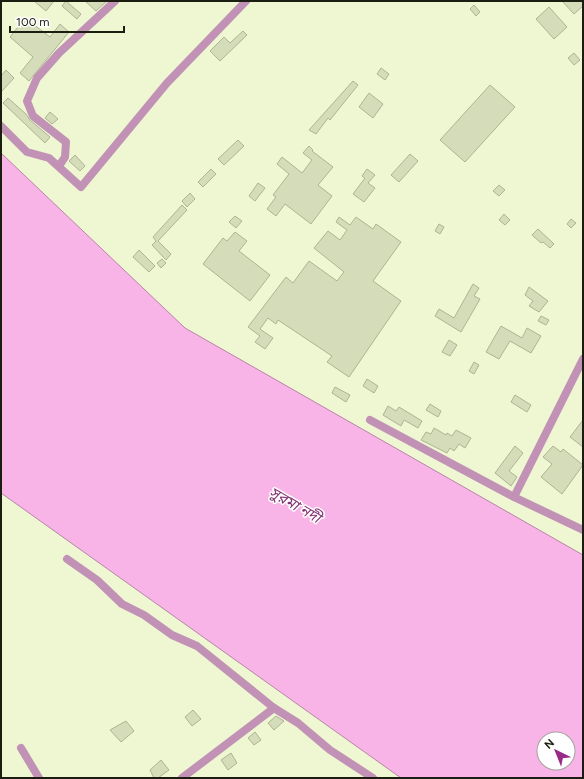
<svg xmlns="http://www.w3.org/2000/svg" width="584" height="779" viewBox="0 0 584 779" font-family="Figtree,'Noto Sans Bengali',sans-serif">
<rect width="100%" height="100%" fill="#eef6d2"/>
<path fill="#f8b3e7" stroke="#b686a6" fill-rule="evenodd" d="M1,153L185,328L583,555V778H401L1,493ZM544,739H568V763H544Z"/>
<g fill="#d5dcb9" stroke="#adb492">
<path d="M34,1H54L46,11Z"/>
<path d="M66,1L81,14L77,19L62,6Z"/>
<path d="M85,1H107L96,11Z"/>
<path d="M562,1H583V6L574,14Z"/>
<path d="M474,5L480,12L476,16L470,9Z"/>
<path d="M549,7L567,27L554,39L536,19Z"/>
<path d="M25,18L50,37L60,24L69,32L29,81L20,73L33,57L10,37Z"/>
<path d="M243,31L247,35L220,61L210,51L224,37L230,43Z"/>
<path d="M574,53L580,60L574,65L568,58Z"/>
<path d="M381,68L389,74L385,80L377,74Z"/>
<path d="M6,70L14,78L1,92V76Z"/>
<path d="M353,81L358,85L330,120L328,118L316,134L309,130Z"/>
<path d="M490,85L515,107L465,162L440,140Z"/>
<path d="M369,93L383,104L373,118L359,107Z"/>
<path d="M8,98L26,114L30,120L50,137L45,143L3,103Z"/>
<path d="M50,112L58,119L52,124L45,118Z"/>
<path d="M238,140L244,146L224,165L218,159Z"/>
<path d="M309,146L313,150L312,151L333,167L318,185L332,196L311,224L285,204L276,216L267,209L276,197L273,195L289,174L277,164L282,157L302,173L312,160L303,153Z"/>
<path d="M410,154L418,161L399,182L391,175Z"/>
<path d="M75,155L85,166L80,171L69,161Z"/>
<path d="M211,169L216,174L203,187L198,182Z"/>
<path d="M367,169L375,175L368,183L375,188L364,202L353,194L365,178L362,176Z"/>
<path d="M258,183L265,188L255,201L249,196Z"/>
<path d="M499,185L505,190L499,196L493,191Z"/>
<path d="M190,193L195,199L187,207L182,201Z"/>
<path d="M182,205L187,210L158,241L171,254L166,260L152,245L156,241L153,237Z"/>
<path d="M504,214L510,220L505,225L499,220Z"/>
<path d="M235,216L242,221L236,228L229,222Z"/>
<path d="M339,217L350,225L356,217L373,229L376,224L401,242L373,281L401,301L349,377L327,362L332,356L278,320L276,324L268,318L260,329L273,338L265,349L255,342L260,336L248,327L286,277L293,283L309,261L337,281L344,272L314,248L328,231L340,240L347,230L336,222Z"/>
<path d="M571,219L576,223L571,228L567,224Z"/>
<path d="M439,224L444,227L440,234L435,231Z"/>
<path d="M538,229L554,244L550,248L543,242L541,243L532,235Z"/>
<path d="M235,232L247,241L239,251L270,275L250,301L203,264L223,238L227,241Z"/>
<path d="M139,250L155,266L149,272L133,257Z"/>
<path d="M162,259L166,263L161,268L157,263Z"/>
<path d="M473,284L479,288L474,296L480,299L461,332L435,316L439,309L454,318Z"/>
<path d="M529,287L548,301L539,312L529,306L533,301L525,295Z"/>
<path d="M541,316L549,320L546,325L538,321Z"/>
<path d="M501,326L522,338L527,328L541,336L531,353L510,341L499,359L486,352Z"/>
<path d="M449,340L457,345L450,356L442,352Z"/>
<path d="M474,362L479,365L474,374L469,371Z"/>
<path d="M367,379L378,386L374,393L363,386Z"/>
<path d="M335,387L350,395L346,402L332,393Z"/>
<path d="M515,395L531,405L527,412L511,402Z"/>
<path d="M430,404L441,411L438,417L426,410Z"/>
<path d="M388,406L396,411L399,407L422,421L418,428L404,420L401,426L383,415Z"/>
<path d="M583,420V447L570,437Z"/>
<path d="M434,428L446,435L447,433L452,436L456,430L471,438L465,448L459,444L454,451L450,448L447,453L421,440L426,432L431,434Z"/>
<path d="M515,446L523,453L509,471L517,477L511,486L495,473Z"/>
<path d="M553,446L561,452L563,449L583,465L562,494L541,477L552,464L543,457Z"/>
<path d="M193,710L201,719L192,726L185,717Z"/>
<path d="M276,716L284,721L274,730L268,723Z"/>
<path d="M126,721L134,731L121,742L110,730Z"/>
<path d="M255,732L261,740L254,745L248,738Z"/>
<path d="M231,753L237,763L228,770L221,760Z"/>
<path d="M161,760L169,770L158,778H154L150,770Z"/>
</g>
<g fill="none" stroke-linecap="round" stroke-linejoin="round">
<g stroke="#c192b5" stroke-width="8">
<path d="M1,126L27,152L49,158L81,187L167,83L246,1"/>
<path d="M59,166L65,157L66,142L33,116L27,101L37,78L59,53L115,1"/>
<path d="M370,420L514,497L583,530"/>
<path d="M514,497L583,359"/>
<path d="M67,559L97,580L122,604L144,615L172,635L197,646L274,708L298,723L330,750L373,778"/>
<path d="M21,748L39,778"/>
<path d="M182,778L274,708"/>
</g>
</g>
<g text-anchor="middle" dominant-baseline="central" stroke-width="3" stroke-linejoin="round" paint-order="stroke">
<g font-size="15" font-style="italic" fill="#823473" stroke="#fff">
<text transform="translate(295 505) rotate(30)">সুরমা নদী</text>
</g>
</g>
<rect width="584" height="779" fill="none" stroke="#1b1d10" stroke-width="4"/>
<g transform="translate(556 751) rotate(317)"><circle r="19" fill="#ffffff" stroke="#a4a59f"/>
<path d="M0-3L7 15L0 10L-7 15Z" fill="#9a2a88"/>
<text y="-6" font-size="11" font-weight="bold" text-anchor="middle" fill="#1b1d10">N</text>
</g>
<path d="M10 26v6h114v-6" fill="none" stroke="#1b1d10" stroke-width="2"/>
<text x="16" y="26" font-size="12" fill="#1b1d10" stroke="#ffffff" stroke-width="3" paint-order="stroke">100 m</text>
</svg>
